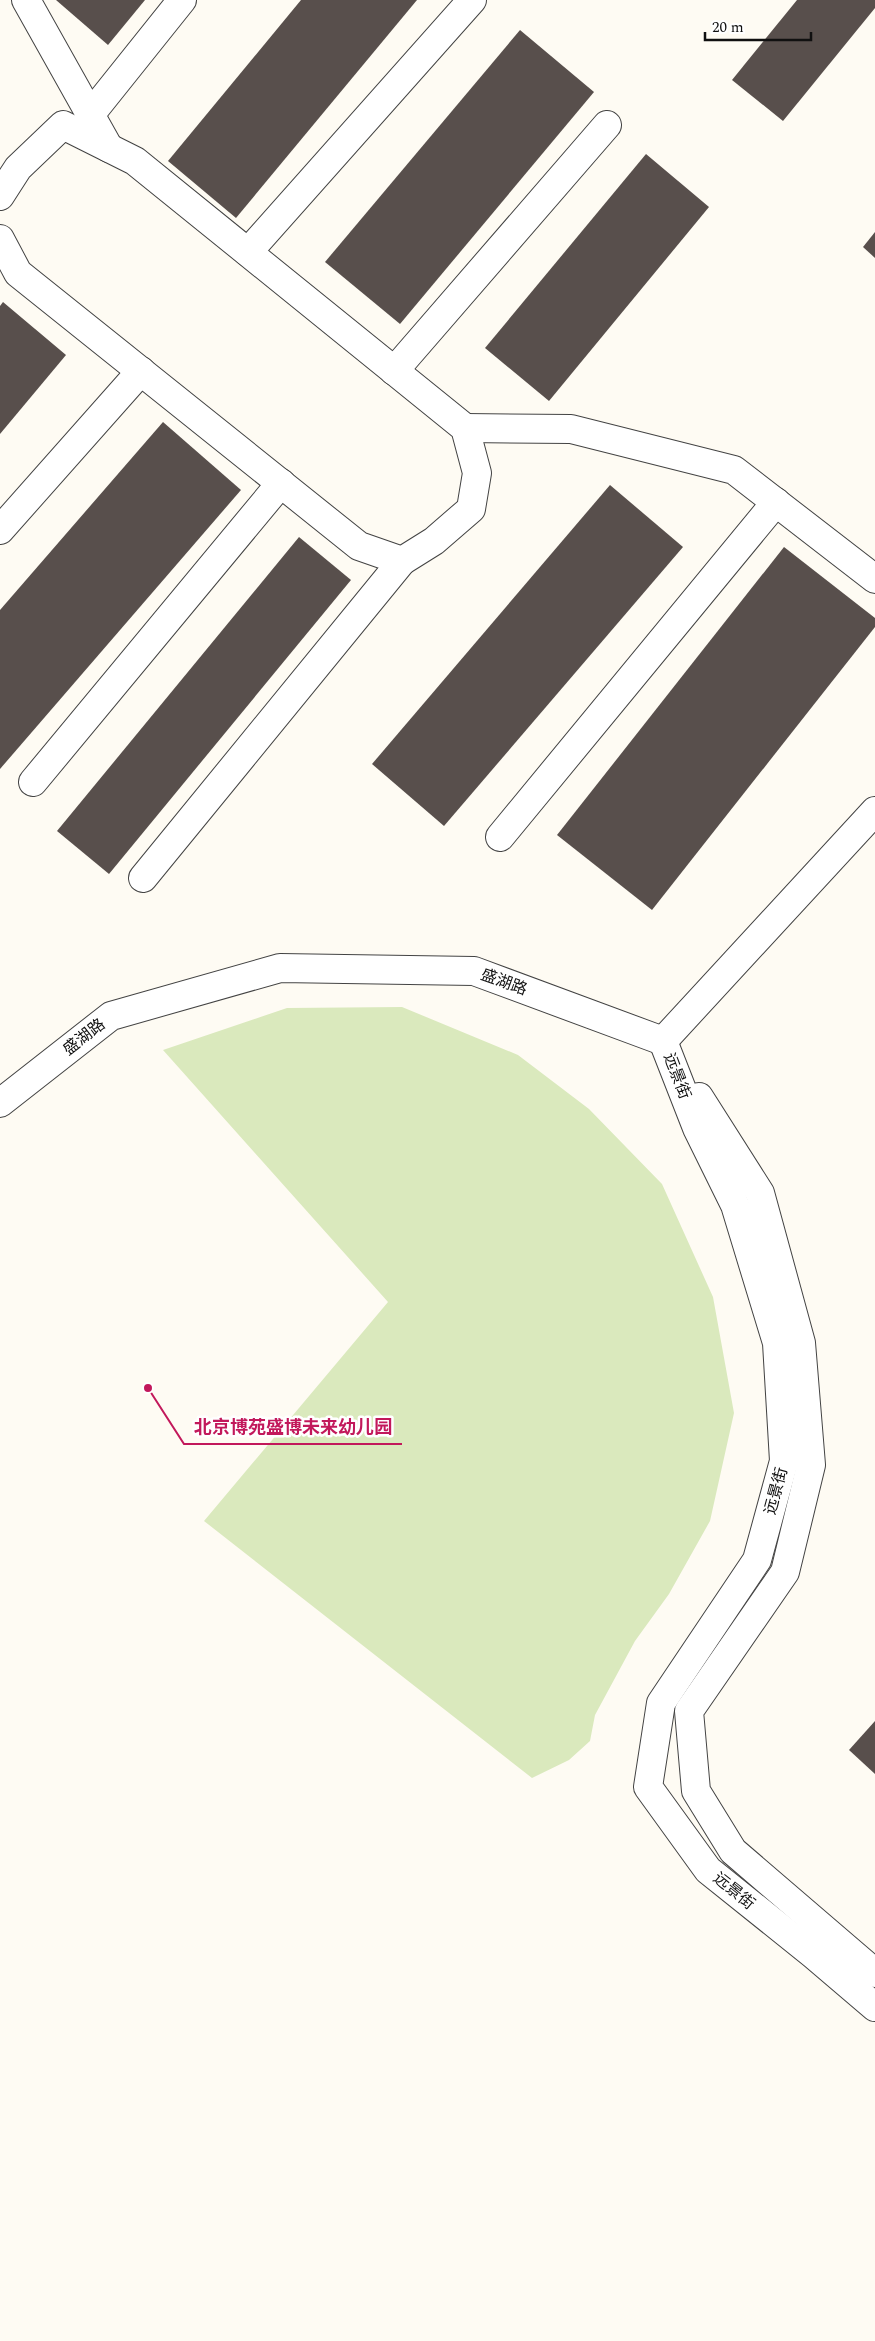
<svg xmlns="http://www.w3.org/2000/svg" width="875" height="2341" viewBox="0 0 875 2341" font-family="Spectral,'Noto Sans SC',serif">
<rect width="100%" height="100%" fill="#fefbf3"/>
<path fill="#dae9bd" d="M402,1007L518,1055L589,1109L662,1184L713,1297L734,1413L710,1521L669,1594L635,1641L595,1715L590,1741L569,1760L532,1778L204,1521L388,1302L163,1050L287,1008Z"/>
<g fill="#584f4c">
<path d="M56,0H145L108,45Z"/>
<path d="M301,0H417L236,218L168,161Z"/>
<path d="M797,0H875V8L783,121L732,80Z"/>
<path d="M520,30L594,92L400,324L325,262Z"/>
<path d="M646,154L709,207L549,401L485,348Z"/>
<path d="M875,232V258L863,247Z"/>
<path d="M3,302L66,355L0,434V306Z"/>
<path d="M163,422L241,490L0,769V610Z"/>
<path d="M610,485L683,547L444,826L372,764Z"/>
<path d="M299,537L351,580L109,874L57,831Z"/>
<path d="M784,547L875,618V627L652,910L557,835Z"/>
<path d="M875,1721V1774L849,1750Z"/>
</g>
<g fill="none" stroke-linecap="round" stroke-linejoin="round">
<defs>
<g id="street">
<path d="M26,0L109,148"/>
<path d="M90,115L182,0"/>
<path d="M0,196L18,168L63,125L135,161L465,428L477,473L471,509L434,541L402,561L359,546L18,273L0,239"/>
<path d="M248,252L472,0"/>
<path d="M394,371L607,125"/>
<path d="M465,428L571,429L734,470L875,579"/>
<path d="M0,530L141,371"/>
<path d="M33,782L281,483"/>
<path d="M500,837L776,502"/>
<path d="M143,878L402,561"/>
<path d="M663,1041L697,1128L735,1205L777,1343L784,1461L757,1560L661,1703L648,1787L708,1870L814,1955L875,2007"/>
<path d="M663,1041L875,811"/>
<path d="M699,1097L760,1193L801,1343L811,1465L785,1572L689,1711L696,1791L733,1851L875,1973"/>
<path d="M0,1103L111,1016L280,968L474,971L663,1041"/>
</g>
</defs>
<use href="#street" stroke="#434343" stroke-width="30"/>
<use href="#street" stroke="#fff" stroke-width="28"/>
</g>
<g text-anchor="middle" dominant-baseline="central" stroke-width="5" stroke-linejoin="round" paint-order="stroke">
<g font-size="16" fill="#101010" stroke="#fff">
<text transform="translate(504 982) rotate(20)">盛湖路</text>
<text transform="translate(84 1037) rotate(-38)">盛湖路</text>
<text transform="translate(677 1076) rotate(69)">远景街</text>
<text transform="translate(776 1491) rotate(-75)">远景街</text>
<text transform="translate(734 1891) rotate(39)">远景街</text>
</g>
</g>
<path fill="none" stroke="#c2185b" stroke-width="2" d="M148 1388L184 1444H402"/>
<circle fill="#c2185b" stroke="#fff" stroke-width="2" cx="148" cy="1388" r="5"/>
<g font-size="18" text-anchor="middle" font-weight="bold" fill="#c2185b" stroke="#fff" stroke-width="5" stroke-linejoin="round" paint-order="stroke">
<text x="293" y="1433">北京博苑盛博未来幼儿园</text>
</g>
<path d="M705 32v8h106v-8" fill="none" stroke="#101010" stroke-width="2.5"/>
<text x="712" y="32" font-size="15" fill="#101010" stroke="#ffffff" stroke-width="4" paint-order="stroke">20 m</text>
</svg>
